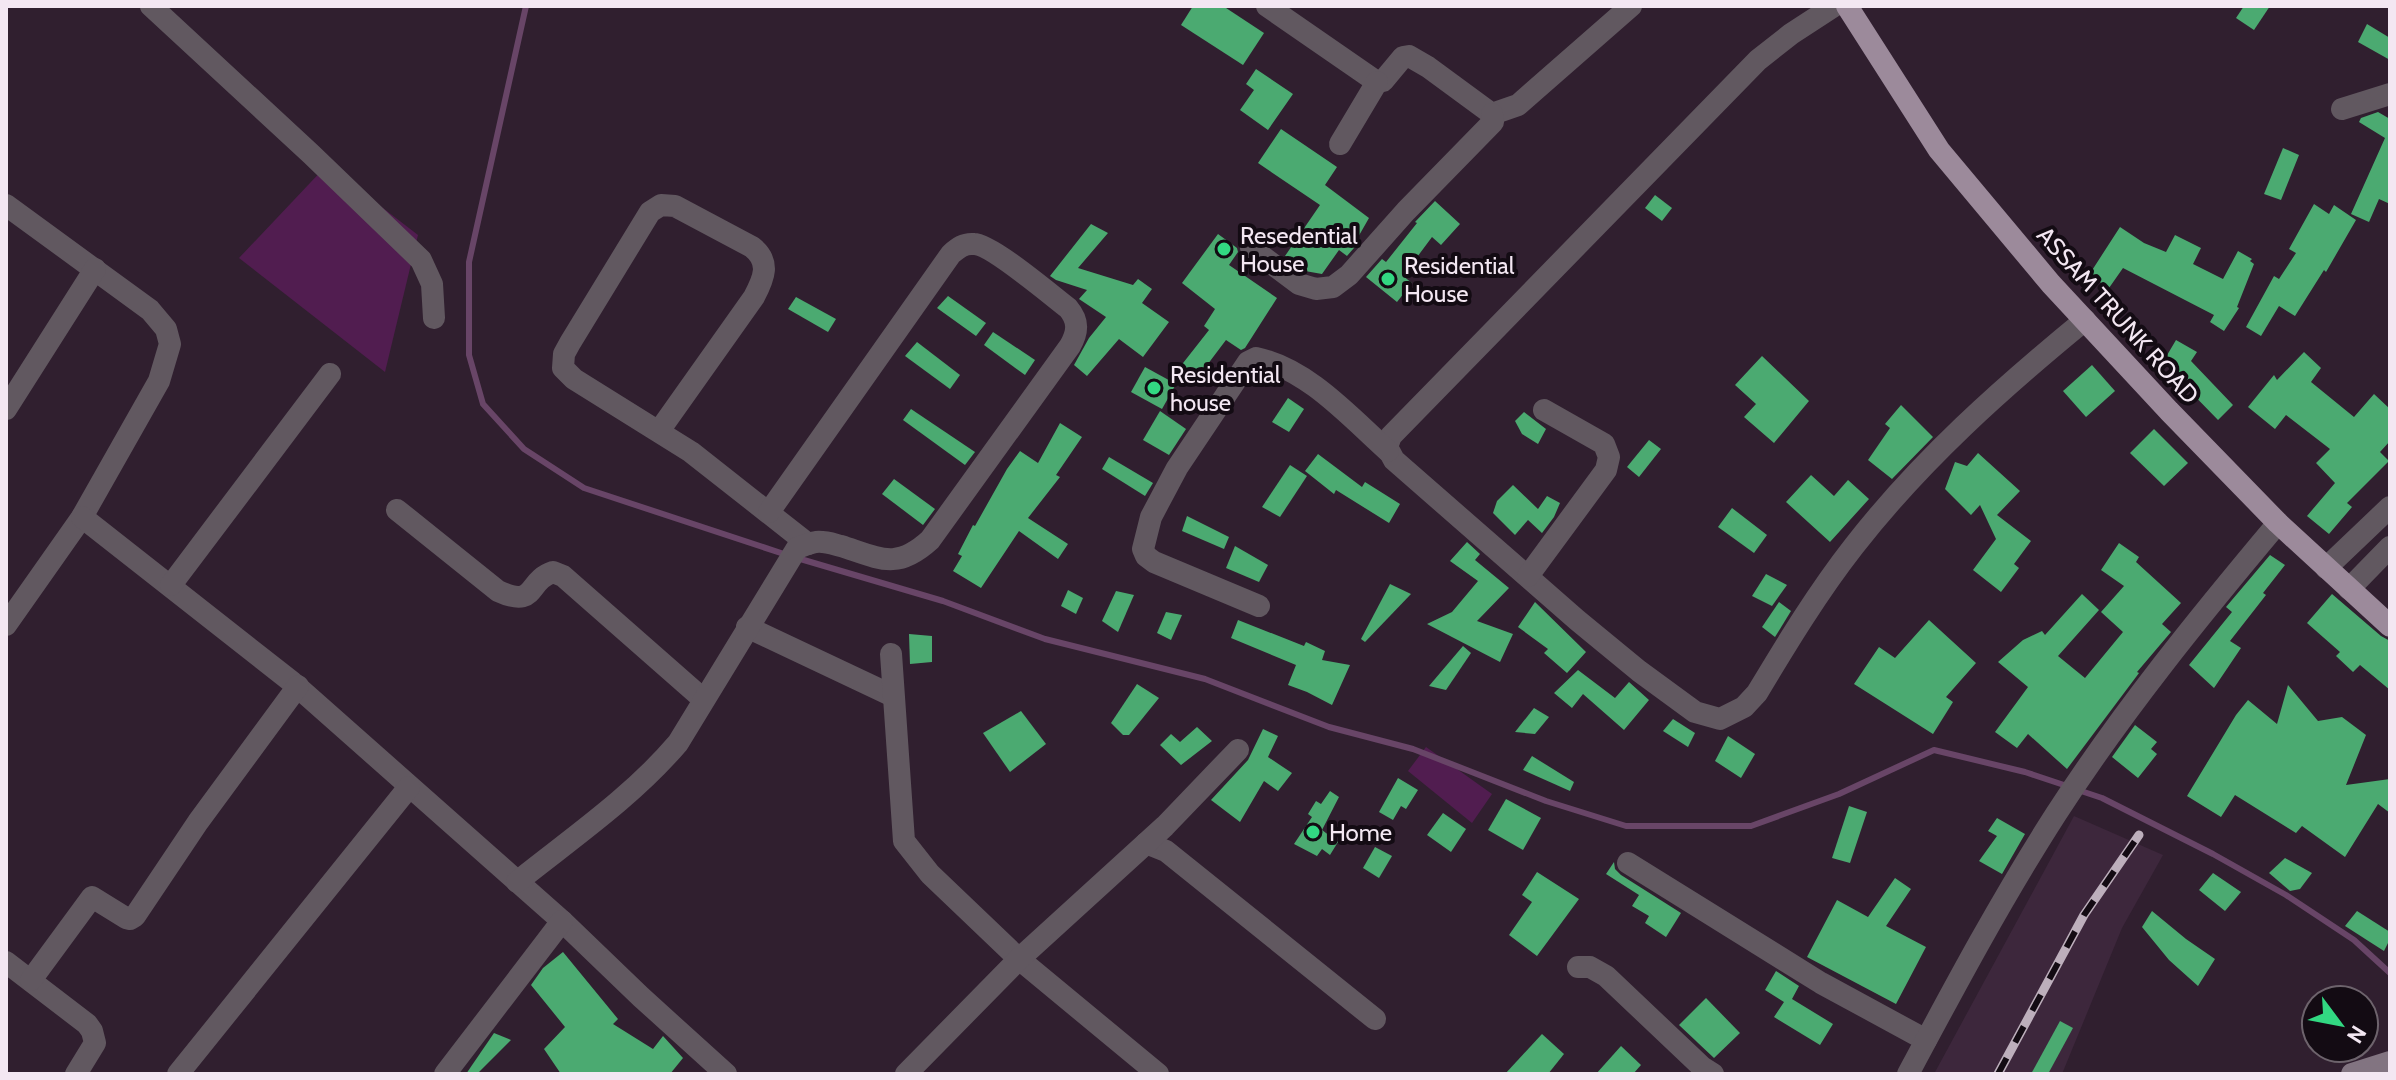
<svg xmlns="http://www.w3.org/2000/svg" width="2396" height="1080" viewBox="0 0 2396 1080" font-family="Cabin,sans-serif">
<rect width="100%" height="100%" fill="#301f2f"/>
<path fill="#3d273c" d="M2074,816L2163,855L2122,928L2062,1074H1934Z"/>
<g fill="#511d50">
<path d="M327,165L418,235L385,372L239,258Z"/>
<path d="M1426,747L1492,794L1472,823L1408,771Z"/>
</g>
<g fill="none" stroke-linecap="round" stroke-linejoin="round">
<g stroke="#684567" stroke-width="6">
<path d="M526,6L469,262V355L483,404L524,449L584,488L787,555"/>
<path d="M797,558L943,601L1045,639L1205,679L1329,727L1413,749L1546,801L1626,826H1751L1839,794L1934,750L2025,772L2067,786"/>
<path d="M2078,790L2102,798L2213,854L2286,895L2354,940L2390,973"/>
</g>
</g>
<g fill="#4baa71">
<path d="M1193,6H1223L1264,33L1243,65L1181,25Z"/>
<path d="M2244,6H2270L2254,30L2236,18Z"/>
<path d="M2367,24L2390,38V60L2358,42Z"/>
<path d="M1256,69L1293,94L1268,130L1240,110L1254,90L1246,84Z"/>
<path d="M2378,112L2390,119V204L2379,199L2369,222L2351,214L2385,138L2359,122L2361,118Z"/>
<path d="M1281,129L1337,167L1325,185L1369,218L1357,239L1360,241L1347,256L1339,250L1322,274L1305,271L1285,256L1320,205L1258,163Z"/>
<path d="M2283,148L2299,155L2281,200L2264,194Z"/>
<path d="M1655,195L1672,208L1662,221L1645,208Z"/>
<path d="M1435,201L1460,224L1441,245L1432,237L1403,276L1412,283L1397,302L1366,277L1382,259L1386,262L1417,223L1415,222Z"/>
<path d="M2314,204L2329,214L2334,205L2356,220L2326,272L2324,270L2295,316L2279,306L2261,336L2246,327L2274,276L2279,279L2296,253L2289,249Z"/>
<path d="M1091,224L1108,233L1078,268L1133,285L1138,279L1152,289L1142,303L1169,322L1143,357L1119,339L1087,376L1074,365L1089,338L1106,317L1079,299L1087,290L1056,280L1050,276Z"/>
<path d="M2120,227L2144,243L2166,252L2175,235L2201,248L2193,264L2223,279L2238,251L2252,259L2250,261L2254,264L2237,307L2239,308L2224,331L2210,322L2214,315L2123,268L2109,288L2089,275Z"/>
<path d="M1218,234L1237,248L1238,252L1229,265L1277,298L1245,348L1241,350L1226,340L1192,385L1176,372L1209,330L1204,326L1215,309L1182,283Z"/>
<path d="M948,296L986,323L976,336L937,308Z"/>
<path d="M796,297L836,319L828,332L788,309Z"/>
<path d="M993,332L1035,360L1025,375L984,345Z"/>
<path d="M2176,340L2197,352L2191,361L2233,405L2218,420L2180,381L2186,376L2163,362Z"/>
<path d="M917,342L960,375L950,389L905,356Z"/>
<path d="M2304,352L2321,368L2311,382L2354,417L2374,394L2390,409V441L2380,452L2389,461L2347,503L2352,507L2329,534L2307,516L2335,483L2316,463L2330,449L2286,415L2275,429L2248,407L2274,375L2277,380Z"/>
<path d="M1762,356L1809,401L1774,443L1744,417L1756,404L1735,385Z"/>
<path d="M2092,365L2115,391L2086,417L2063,391Z"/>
<path d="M1145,367L1176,384L1162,409L1131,392Z"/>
<path d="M1288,398L1304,409L1289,432L1272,422Z"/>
<path d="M1901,405L1933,437L1892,479L1868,460L1890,428L1885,424Z"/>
<path d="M911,409L975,452L965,465L903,420Z"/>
<path d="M1160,411L1186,429L1169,455L1143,440Z"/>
<path d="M1524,412L1546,429L1538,444L1522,434L1515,421Z"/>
<path d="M1060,423L1082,437L1056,475L1060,477L1028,518L1068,544L1058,559L1019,531L981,588L953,571L962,556L958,554L973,525L975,526L1007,469L1020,451L1038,463Z"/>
<path d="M2154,429L2188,463L2164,486L2130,453Z"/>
<path d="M1649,440L1661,449L1639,477L1627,467Z"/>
<path d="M1978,453L2020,491L1997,515L2031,541L2014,564L2019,568L2001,592L1973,570L1996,539L1980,505L1971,515L1945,489L1955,462L1967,466Z"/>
<path d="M1318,454L1362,487L1365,482L1400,504L1389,523L1336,490L1334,494L1305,471Z"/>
<path d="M1109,457L1153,483L1145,496L1102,469Z"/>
<path d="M1290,465L1307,476L1280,517L1262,507Z"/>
<path d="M1811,475L1834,496L1848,480L1869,499L1830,542L1786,502Z"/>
<path d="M894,479L935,509L923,525L882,494Z"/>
<path d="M1513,485L1538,509L1547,496L1560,503L1554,517L1542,533L1528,520L1515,535L1493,513L1497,501Z"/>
<path d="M1732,508L1767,535L1754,553L1718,527Z"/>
<path d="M1187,516L1229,537L1224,549L1182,531Z"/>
<path d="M1467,542L1480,554L1475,560L1509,588L1477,621L1513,634L1500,662L1427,624L1452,612L1478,581L1450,561Z"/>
<path d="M2119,543L2139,557L2136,562L2181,603L2162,624L2171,632L2137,672L2139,673L2067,769L2028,734L2017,748L1995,732L2028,687L1998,662L2023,640L2042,631L2045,635L2082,594L2099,610L2058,656L2085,678L2123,632L2101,612L2124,586L2101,570Z"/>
<path d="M1235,546L1268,565L1259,582L1226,568Z"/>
<path d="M2270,555L2285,565L2263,593L2266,595L2230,641L2241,648L2214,688L2189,665L2232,612L2226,607Z"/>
<path d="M1766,574L1787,585L1772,606L1752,596Z"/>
<path d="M1390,584L1411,594L1365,642L1361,639Z"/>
<path d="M1068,590L1083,598L1076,614L1061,606Z"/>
<path d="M1116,591L1134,595L1118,632L1102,621Z"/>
<path d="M2332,594L2381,636L2390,641V690L2360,665L2353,672L2336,656L2340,652L2307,623Z"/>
<path d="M1535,602L1586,652L1567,673L1544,653L1548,649L1518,627Z"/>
<path d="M1779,602L1791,611L1775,637L1762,627Z"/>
<path d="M1166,612L1182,615L1171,640L1157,633Z"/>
<path d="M1238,620L1304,646L1306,642L1325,651L1322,660L1350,665L1332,705L1307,692L1288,685L1296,665L1231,638Z"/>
<path d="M1929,620L1976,663L1946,697L1953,702L1933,734L1854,684L1879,647L1895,658Z"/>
<path d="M909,634L932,636V662L910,664Z"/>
<path d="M1463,646L1471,653L1446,690L1429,686Z"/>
<path d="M1578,670L1615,698L1629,682L1649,700L1624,730L1583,694L1572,708L1554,693Z"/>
<path d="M1137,684L1159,698L1129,735H1123L1111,723Z"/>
<path d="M2288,685L2318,721L2342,717L2366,735L2346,785L2390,779V813L2378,804L2345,857L2302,826L2296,833L2235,795L2221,817L2187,796L2236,715L2248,700L2277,724Z"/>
<path d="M1534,708L1549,717L1535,734L1515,732Z"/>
<path d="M1021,711L1046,744L1010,772L983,733Z"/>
<path d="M1673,719L1695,733L1688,747L1663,731Z"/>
<path d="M2135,725L2157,742L2151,749L2157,754L2138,778L2112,757Z"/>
<path d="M1197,727L1212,741L1181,765L1160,745L1171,734L1180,742Z"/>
<path d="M1263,729L1278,736L1268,757L1292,773L1278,791L1264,781L1240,822L1211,800L1248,760Z"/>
<path d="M1728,736L1755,754L1741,778L1715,761Z"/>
<path d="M1532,756L1574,782L1570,791L1523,770Z"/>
<path d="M1398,778L1418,790L1406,809L1401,806L1393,820L1379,812Z"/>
<path d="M1330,791L1339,797L1322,830L1338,842L1330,855L1322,849L1317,856L1294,844L1312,817L1308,814L1316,801L1321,804Z"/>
<path d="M1506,799L1541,818L1523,850L1488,830Z"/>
<path d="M1849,806L1867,812L1850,863L1832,858Z"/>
<path d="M1443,813L1466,829L1451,852L1427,835Z"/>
<path d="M1997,818L2025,834L2002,874L1979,861L1997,836L1988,831Z"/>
<path d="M1375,847L1392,856L1379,878L1363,868Z"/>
<path d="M2285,858L2312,873L2300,889L2290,891L2269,873Z"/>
<path d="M1614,862L1615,869L1621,875L1681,913L1666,937L1645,923L1649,916L1632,906L1639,895L1606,874Z"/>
<path d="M1537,872L1579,899L1537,956L1509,935L1532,902L1522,895Z"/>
<path d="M2213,873L2241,892L2225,911L2199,890Z"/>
<path d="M1895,878L1911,889L1886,926L1926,947L1896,1004L1807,957L1837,900L1868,917Z"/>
<path d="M2152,911L2186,939L2215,959L2198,986L2169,960L2142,927Z"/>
<path d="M2357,911L2390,932V939L2384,951L2345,926Z"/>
<path d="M563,952L618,1019L613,1024L653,1049L663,1036L683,1058L670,1074H561L544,1049L565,1027L531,985L543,968Z"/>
<path d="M1776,971L1799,986L1792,999L1833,1024L1820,1045L1774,1017L1784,1002L1765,990Z"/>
<path d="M1706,998L1740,1033L1714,1058L1679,1025Z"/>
<path d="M2060,1021L2073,1028L2048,1074H2031Z"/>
<path d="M494,1033L511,1040L477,1074H466Z"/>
<path d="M1542,1034L1564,1054L1548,1074H1505Z"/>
<path d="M1621,1046L1641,1065L1633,1074H1596Z"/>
</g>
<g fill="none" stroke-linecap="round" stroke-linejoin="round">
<g stroke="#615860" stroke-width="22">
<path d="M151,6L311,154L421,260L432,284L434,318"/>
<path d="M1267,6L1377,82L1383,81L1403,57L1409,56L1428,67L1492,114L1518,105L1631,6"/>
<path d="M1834,6L1791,34L1758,60L1391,436L1387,447L1394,460L1577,620L1639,671L1695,712L1720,719L1744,707L1757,693C1787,643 1818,592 1854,546C1921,460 2002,388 2085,320"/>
<path d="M2342,109L2390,94"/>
<path d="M1340,144L1377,82"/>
<path d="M6,205L150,310L166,329L170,344L159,381L82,517L6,625"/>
<path d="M1251,248L1299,284L1316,289L1333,287L1349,275L1406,211L1493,122L1492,114"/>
<path d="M6,409L95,269"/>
<path d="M659,431L754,297C764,278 771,262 752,247L675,206L661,205L650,212L570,343L564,354L563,368L574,379L691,452L808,544"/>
<path d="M397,510L498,591C537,609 526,581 553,572L563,576L703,699"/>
<path d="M82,517L292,682L562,921L641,997L726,1074"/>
<path d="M2326,568L2390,507"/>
<path d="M1528,576L1606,470L1609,457L1604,444L1544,410"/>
<path d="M171,585L330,374"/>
<path d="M2349,589L2390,547"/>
<path d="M1259,606L1154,562L1146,556L1143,549L1151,517L1177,468L1248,362L1256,358C1308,369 1350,417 1388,451"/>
<path d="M747,627L893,696"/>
<path d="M891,654L904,841L930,874L1019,959L1158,1074"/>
<path d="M1146,843L1166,851L1375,1019"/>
<path d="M1628,863L1821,983L1926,1040"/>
<path d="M517,882C572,838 632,797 678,743L797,548C803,546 810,543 816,542C825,541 833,544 841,546C881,559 897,570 930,540L1070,346C1078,332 1079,321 1068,308C1051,295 991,244 974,244C964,243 958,248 951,254L769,512"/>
<path d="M6,962L87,1024L92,1031L95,1043L76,1074"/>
<path d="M1578,967H1590L1606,976L1702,1067L1713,1074"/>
<path d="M31,980L92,897L126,918L130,919L135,916L198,822L298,686"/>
<path d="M178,1074L409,787"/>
<path d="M445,1074L562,921"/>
<path d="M906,1074L1019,959L1165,826L1238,750"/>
</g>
<path stroke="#615860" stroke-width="22" d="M1908,1074C1955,986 2002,898 2056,814C2122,712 2199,617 2278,523"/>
<path stroke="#827481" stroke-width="22" d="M2352,1074L2390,1062"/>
<path stroke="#9c8a9b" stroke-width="22" d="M1847,6L1939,150L2051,284L2169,411L2278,523L2390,626"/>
<defs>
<path id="rail" d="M1998,1074L2084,915L2139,835"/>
</defs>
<use href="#rail" stroke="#bdafbc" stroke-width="9"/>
<use href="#rail" stroke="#130b13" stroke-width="6" stroke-dasharray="18" stroke-linecap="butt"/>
</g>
<g fill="#32d882" stroke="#130b13" stroke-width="3">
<circle cx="1224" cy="249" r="8"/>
<circle cx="1388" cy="279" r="8"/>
<circle cx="1154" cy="388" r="8"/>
<circle cx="1313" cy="832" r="8"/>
</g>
<g text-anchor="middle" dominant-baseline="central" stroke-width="8" stroke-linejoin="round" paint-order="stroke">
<g font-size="24" fill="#f3e7f2" stroke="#130b13" text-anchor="start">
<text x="1240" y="235">Resedential<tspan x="1240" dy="28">House</tspan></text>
<text x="1404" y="265">Residential<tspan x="1404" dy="28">House</tspan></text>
<text x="1170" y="374">Residential<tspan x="1170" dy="28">house</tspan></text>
<text x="1329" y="832">Home</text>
</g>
<g font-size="24" fill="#f3e7f2" stroke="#130b13">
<text transform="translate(2118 315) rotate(48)">ASSAM TRUNK ROAD</text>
</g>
</g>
<rect width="2396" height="1080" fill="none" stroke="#f3e7f2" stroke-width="16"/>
<g transform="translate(2340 1024) rotate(122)"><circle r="38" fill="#130b13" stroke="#6d636c" stroke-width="2"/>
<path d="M0-6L14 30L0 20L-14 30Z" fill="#32d882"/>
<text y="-12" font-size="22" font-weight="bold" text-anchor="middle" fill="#f3e7f2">N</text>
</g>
</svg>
